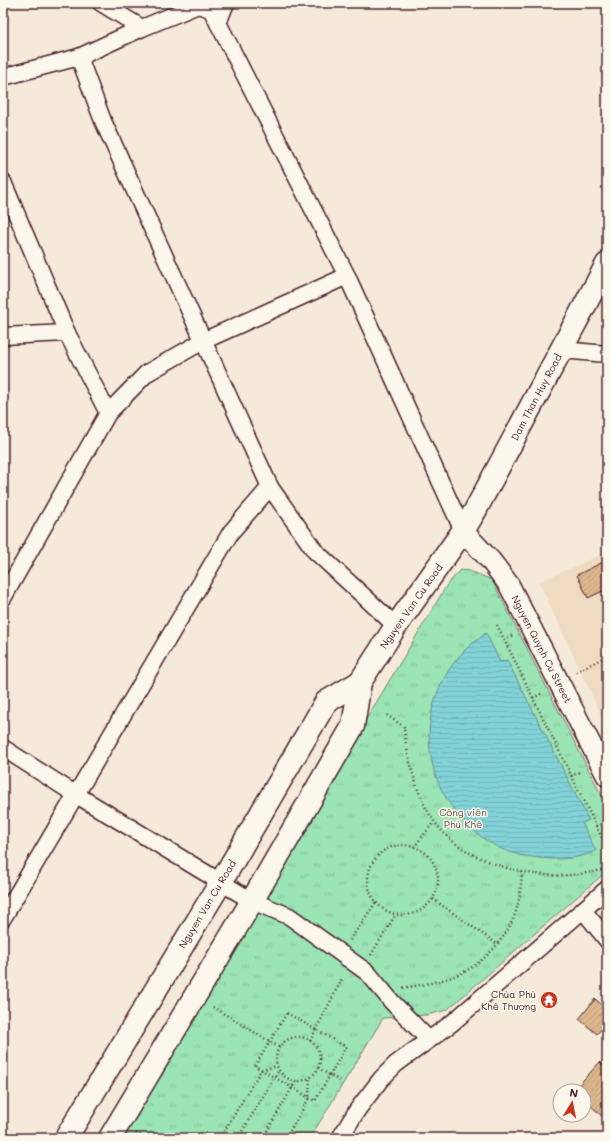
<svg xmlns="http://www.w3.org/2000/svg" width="610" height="1141" viewBox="0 0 610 1141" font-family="Mali,sans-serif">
<defs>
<pattern id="park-tufts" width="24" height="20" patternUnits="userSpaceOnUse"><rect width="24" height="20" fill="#9be4b4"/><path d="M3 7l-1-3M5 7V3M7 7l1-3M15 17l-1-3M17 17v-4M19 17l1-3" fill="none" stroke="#87c39b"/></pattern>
<pattern id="water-rules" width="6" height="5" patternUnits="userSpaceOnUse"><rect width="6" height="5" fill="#82d3d8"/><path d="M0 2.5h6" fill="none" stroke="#72b5ba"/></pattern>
<pattern id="building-hatch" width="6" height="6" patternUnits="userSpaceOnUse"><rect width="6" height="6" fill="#dcb78d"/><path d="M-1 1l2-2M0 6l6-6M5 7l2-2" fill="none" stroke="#be9d7a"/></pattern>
</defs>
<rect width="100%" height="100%" fill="#f5ead9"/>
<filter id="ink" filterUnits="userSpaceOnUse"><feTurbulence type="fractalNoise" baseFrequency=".025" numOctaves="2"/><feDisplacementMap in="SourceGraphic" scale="8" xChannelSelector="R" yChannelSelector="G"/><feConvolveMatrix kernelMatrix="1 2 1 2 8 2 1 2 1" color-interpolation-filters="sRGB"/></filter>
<g filter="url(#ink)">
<path fill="#eedbc2" d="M607,552V728L539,582Z"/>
<path fill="url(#park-tufts)" stroke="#728270" d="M460,570L470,571L492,580L607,806V871L447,1010L427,1015L383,1018L310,1138H114L447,585Z"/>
<path fill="url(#water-rules)" stroke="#6c8b93" d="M486,633L500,662L507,660L589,820L582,823L596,851C579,859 558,860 540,858C505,855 484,843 461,818C417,770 419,697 465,650C471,644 479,639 486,633Z"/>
<g fill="url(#building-hatch)" stroke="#4a1f2b">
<path d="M607,560V589L588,598L577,575Z"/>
<path d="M595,999L607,1009V1022L597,1034L579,1019Z"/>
<path d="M600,1062L607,1069V1121L584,1099V1091H575L574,1090Z"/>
</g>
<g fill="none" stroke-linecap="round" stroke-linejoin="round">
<defs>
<g id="minor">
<path d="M101,3L142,28"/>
<path d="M218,23L226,3"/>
<path d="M79,57L103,121L270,487L315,551L396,626"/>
<path d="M3,77L79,57L142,28L198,5L211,9L347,276L463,531"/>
<path d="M3,182L67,333L108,413"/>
<path d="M3,336L67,333"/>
<path d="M561,350L607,354"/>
<path d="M3,598L108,413L147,373L203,341L347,276"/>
<path d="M3,748L75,794L252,901L289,916L368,973L392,1002L429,1040"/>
<path d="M607,889L583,910L607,940"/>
<path d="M3,918L231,532L270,487"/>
<path d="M340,1138L358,1109L381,1079L396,1064L452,1023L583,910"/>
</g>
<path id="tertiary" d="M463,531L491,561L509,585L607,776"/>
<g id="primary">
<path d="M66,1138L221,882L326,702L360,682"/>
<path d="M110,1138L252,901L353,726L360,682L396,626L463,531L475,511L607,264"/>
</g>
</defs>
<use href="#minor" stroke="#4a1f2b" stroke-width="19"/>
<use href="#tertiary" stroke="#4a1f2b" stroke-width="23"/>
<use href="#primary" stroke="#4a1f2b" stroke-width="25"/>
<g stroke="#4a1f2b" stroke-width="2.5" stroke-dasharray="1 3" stroke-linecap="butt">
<path d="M497,625L607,848"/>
<path d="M504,640L513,635"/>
<path d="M576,672L607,656"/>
<path d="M533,698L543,693"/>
<path d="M387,715L404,727C405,743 409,759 413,774C428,828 455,852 507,868C538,877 569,878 601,870L602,872"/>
<path d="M571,776L582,771"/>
<path d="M596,826L607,821"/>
<circle cx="403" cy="880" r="35"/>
<path d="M414,847L434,822"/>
<path d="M601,870L607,866"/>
<path d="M433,899L497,944"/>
<path d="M350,940L376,902"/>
<path d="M371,955L396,914"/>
<path d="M403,988C421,985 440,982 457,975C483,965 510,935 517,908C520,896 521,884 522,872"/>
<path d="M213,1007L279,1047"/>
<path d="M287,1013L346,1047L315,1101L255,1066Z"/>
<circle cx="298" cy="1059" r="22"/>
<path d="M310,1041L343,977"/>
<path d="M318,1068L342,1082"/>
<path d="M136,1133L144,1138"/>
<path d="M220,1138L261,1070L277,1066"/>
<path d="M238,1138L279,1070"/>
<path d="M263,1138L296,1081"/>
<path d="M286,1138L309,1098L310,1077"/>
</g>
<use href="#minor" stroke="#fbf7ec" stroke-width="16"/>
<use href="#tertiary" stroke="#fbf7ec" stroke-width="20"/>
<use href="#primary" stroke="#fbf7ec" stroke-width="22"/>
</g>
</g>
<defs>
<symbol id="temple-disc" viewBox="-11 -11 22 22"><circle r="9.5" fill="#c8321e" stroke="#fbf7ec"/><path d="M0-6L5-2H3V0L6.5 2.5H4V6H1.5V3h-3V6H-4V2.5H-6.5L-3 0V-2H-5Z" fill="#fff"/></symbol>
</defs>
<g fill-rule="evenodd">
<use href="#temple-disc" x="539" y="990" width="20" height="20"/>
</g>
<g text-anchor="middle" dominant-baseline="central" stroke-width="3" stroke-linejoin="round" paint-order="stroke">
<g font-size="10" fill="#4a1f2b" stroke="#fbf7ec">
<text transform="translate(536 397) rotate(-62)">Dam Than Huy Road</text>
<text transform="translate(411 606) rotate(-55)">Nguyen Van Cu Road</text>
<text transform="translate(542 649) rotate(63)">Nguyen Quynh Cu Street</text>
<text transform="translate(207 904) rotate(-59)">Nguyen Van Cu Road</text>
</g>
<g font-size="10" fill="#5e504d" stroke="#fbf7ec">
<text x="463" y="812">Công viên<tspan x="463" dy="12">Phù Khê</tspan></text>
</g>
<g font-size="10" fill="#4a1f2b" stroke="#fbf7ec" text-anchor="end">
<text x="536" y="994">Chùa Phù<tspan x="536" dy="12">Khê Thượng</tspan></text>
</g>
</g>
<rect width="610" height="1141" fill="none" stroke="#fbf7ec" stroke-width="16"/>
<rect x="8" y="8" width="594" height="1125" fill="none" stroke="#4a1f2b" stroke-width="1.5" filter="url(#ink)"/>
<g transform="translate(572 1103) rotate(10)"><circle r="19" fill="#fbf7ec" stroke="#b4a19f"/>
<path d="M0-3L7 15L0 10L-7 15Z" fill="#c8321e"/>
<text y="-6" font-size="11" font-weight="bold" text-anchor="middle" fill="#4a1f2b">N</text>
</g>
</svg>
